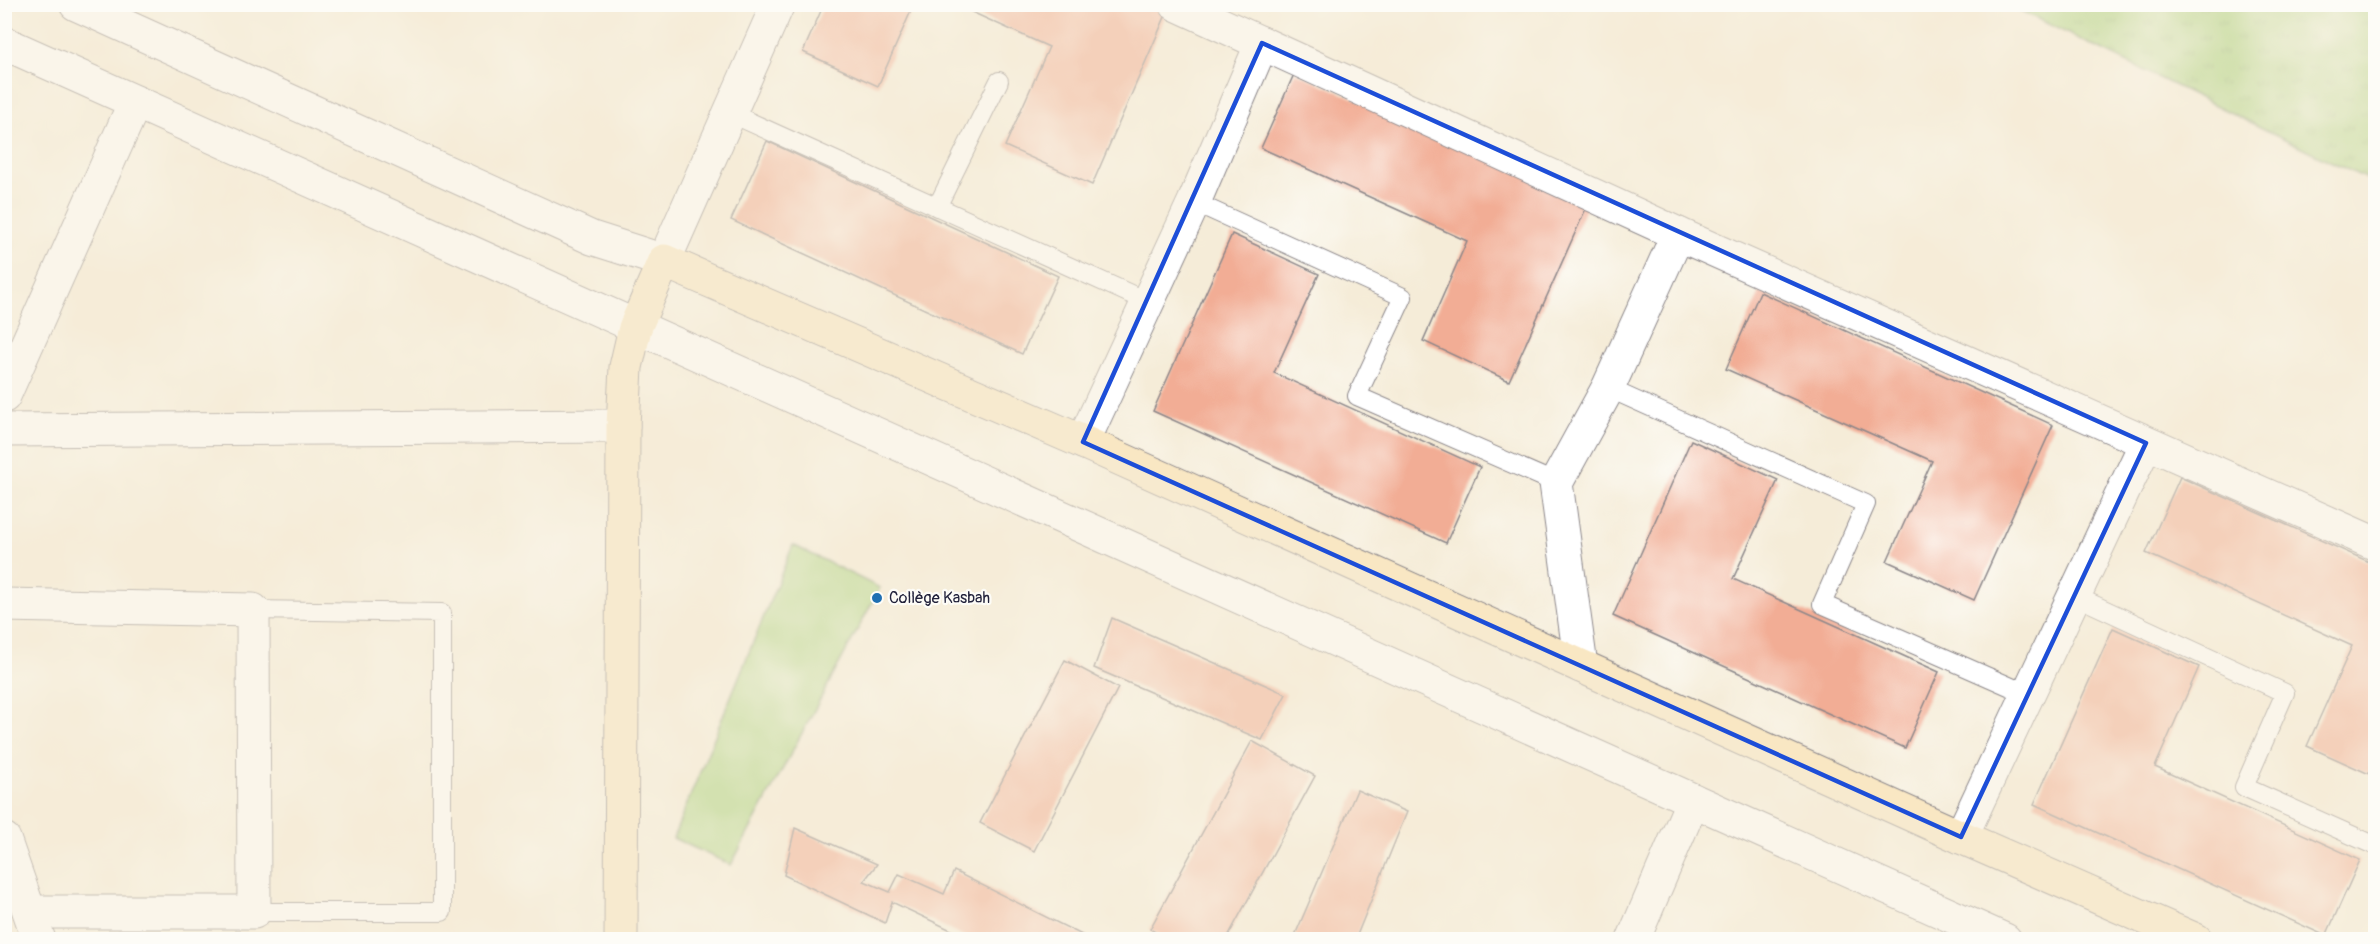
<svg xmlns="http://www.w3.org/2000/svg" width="2380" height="944" viewBox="0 0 2380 944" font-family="Pangolin,sans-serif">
<defs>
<pattern id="grass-tufts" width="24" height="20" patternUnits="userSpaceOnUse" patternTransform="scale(1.5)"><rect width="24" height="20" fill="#a9d37f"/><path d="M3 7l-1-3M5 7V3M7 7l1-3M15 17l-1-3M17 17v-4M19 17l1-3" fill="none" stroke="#91b56f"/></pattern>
</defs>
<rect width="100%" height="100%" fill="#fdfcf7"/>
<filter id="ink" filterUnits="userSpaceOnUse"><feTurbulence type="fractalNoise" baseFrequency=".0167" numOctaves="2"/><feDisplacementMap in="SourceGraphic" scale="12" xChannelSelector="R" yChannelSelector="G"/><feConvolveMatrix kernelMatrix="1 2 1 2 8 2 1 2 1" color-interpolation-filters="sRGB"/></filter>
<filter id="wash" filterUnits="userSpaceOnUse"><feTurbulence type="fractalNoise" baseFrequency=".008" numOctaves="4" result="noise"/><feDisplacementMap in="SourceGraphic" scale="24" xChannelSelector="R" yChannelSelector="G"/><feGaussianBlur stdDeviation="1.35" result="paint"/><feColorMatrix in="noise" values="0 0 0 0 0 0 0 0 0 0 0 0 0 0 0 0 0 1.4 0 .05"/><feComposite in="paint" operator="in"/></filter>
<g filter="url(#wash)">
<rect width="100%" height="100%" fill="#f5ecd8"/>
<path fill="url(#grass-tufts)" stroke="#667a5d" stroke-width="1.5" d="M2009,5H2375V183Z"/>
<path fill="#a9d37f" stroke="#667a5d" stroke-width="1.5" d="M793,545L880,588L731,865L673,838Z"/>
<g id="blocks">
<g fill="#f2ad95">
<path d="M824,4H914L878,86L803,52Z"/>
<path d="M954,4H1156L1168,10L1092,185L1005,146L1049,47Z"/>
<path d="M1295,72L1588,204L1509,381L1423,341L1467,241L1261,148Z"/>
<path d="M767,141L1058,276L1022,354L731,220Z"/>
<path d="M1232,234L1319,274L1274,373L1480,467L1446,543L1153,411Z"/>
<path d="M1760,292L2053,425L1974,600L1887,561L1932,461L1726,369Z"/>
<path d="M1691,440L1778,480L1733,579L1939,672L1905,748L1613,616Z"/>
<path d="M2180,477L2376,565V777L2307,746L2352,646L2146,553Z"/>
<path d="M1112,618L1286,694L1262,740L1094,668Z"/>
<path d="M2113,628L2199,667L2155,767L2360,860L2326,936L2034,804Z"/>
<path d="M1065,660L1118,688L1034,851L980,823Z"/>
<path d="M1252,741L1315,776L1226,940H1168L1150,929Z"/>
<path d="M1357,790L1407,812L1355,940H1293Z"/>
<path d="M795,828L877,864L864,881L890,892L899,874L944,894L954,871L1092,940H972L892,902L885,923L784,875Z"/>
</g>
</g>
</g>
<g filter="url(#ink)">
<use href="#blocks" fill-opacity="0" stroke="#8c878a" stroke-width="1.5"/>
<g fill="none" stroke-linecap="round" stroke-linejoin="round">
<defs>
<g id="lane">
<path d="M730,113L1148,302"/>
<path d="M1194,202L1403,297L1357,396L1556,483"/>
<path d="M937,207L999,81"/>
<path d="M1608,388L1866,504L1822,604L2027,694"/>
<path d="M2073,595L2285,693L2244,787L2376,846"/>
<path d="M253,610L442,613V912H254"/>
</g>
<g id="street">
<path d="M76,4L592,238L664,261L778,4"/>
<path d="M1176,4L1678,234L2376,544"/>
<path d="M4,43L2005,940"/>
<path d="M4,396L135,102"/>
<path d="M4,430L623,426"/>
<path d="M1083,442L1194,202L1262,43"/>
<path d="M4,605L253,610L254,912H30"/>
<path d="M1581,666L1556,483L1608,388L1678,234"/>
<path d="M1961,837L2146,443"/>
<path d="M4,839L39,940"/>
<path d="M1633,940L1693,800"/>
</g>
<path id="secondary" d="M621,940L623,426L626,367L635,328L664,261L1083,442L1961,837L2196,940"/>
</defs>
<use href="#lane" stroke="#8c878a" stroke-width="20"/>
<use href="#street" stroke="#8c878a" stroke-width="35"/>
<use href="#secondary" stroke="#8c878a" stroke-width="35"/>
<use href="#lane" stroke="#fff" stroke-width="18"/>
<use href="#street" stroke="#fff" stroke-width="33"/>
<use href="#secondary" stroke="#f9e7c3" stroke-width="33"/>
</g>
</g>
<path d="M0 0H2380V944H0ZM1262,43L2146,443L1961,837L1083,442Z" fill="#f5ecd8" fill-opacity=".55" fill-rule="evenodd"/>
<path fill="none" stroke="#1d4ed8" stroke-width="4.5" stroke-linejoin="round" d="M1262,43L2146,443L1961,837L1083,442Z"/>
<circle fill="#1f6fb2" stroke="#fdfcf7" stroke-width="2" cx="877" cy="598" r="6"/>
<g text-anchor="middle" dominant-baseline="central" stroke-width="4.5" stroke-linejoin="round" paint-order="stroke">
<g font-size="16" fill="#22223b" stroke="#fdfcf7" text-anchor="start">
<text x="889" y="598">Collège Kasbah</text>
</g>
</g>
<rect width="2380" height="944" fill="none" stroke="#fdfcf7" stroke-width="24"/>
</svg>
